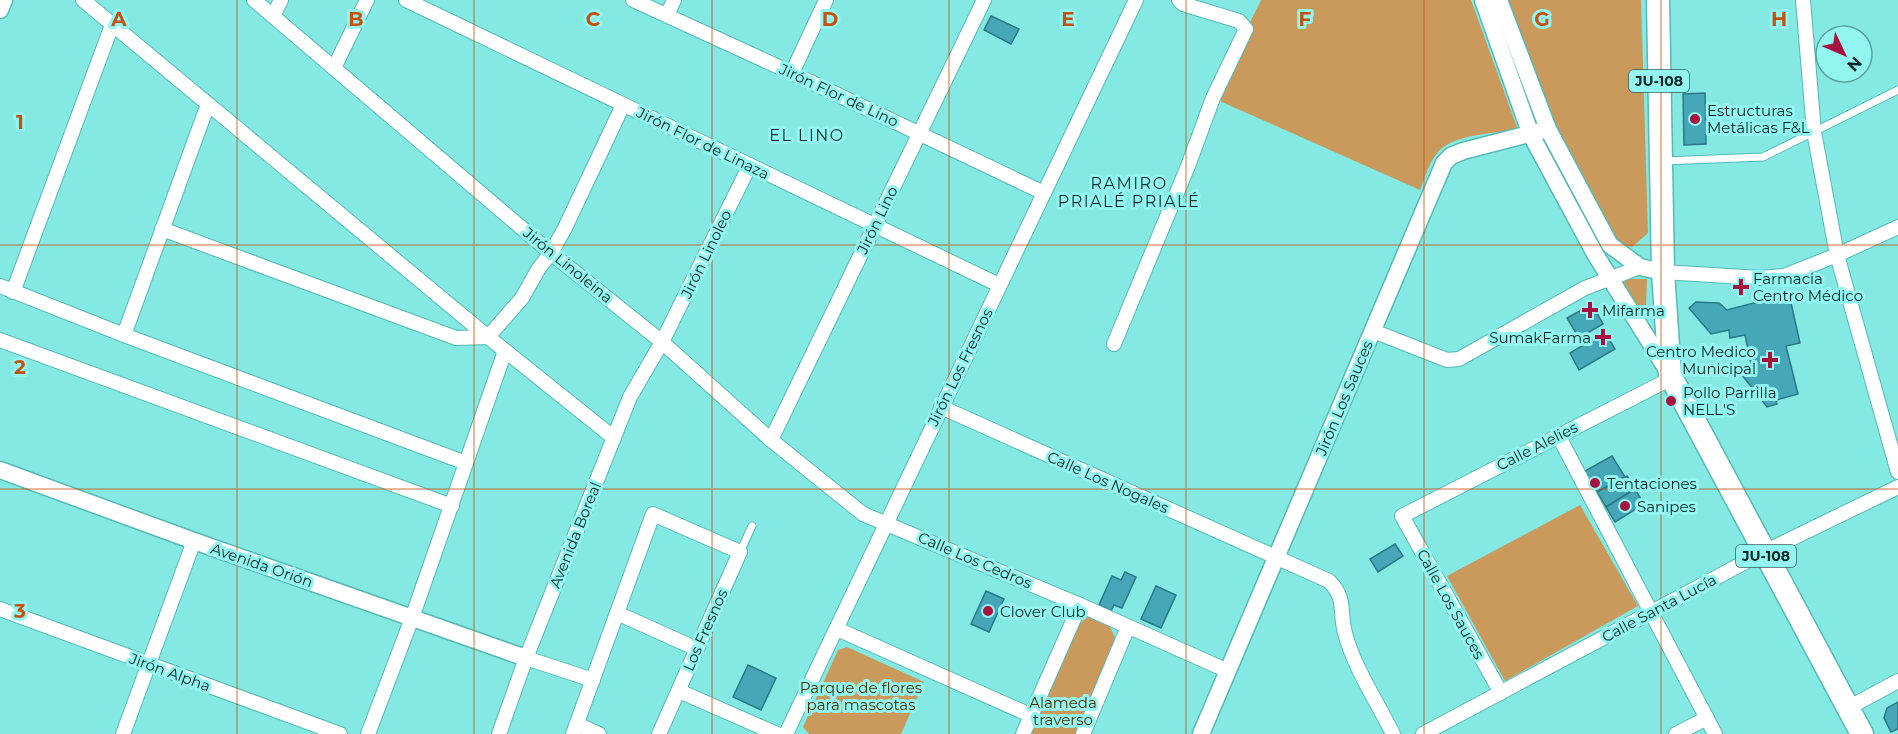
<svg xmlns="http://www.w3.org/2000/svg" width="1898" height="734" viewBox="0 0 1898 734" font-family="Montserrat,sans-serif">
<rect width="100%" height="100%" fill="#84e8e3"/>
<g fill="#ca995c">
<path d="M1261,0H1471L1518,130C1496,133 1453,134 1438,152C1429,162 1425,178 1420,190L1213,98Z"/>
<path d="M1508,0H1641L1648,233L1632,247L1616,244L1560,140Z"/>
<path d="M1628,279H1647L1646,306L1644,311L1640,313L1625,286L1624,282Z"/>
<path d="M1580,505L1638,606L1505,681L1447,576Z"/>
<path d="M1087,617C1104,617 1112,626 1116,642L1077,734H1029L1076,627Z"/>
<path d="M847,647L924,682L901,734H809L803,727L838,650Z"/>
</g>
<g fill="#46a7b8" stroke="#2d7885" stroke-width="1.5">
<path d="M991,16L1019,29L1011,44L984,30Z"/>
<path d="M1705,93L1706,144L1684,145L1683,94Z"/>
<path d="M1789,294L1800,343L1786,346L1798,394L1776,400L1777,404L1767,407L1742,375L1753,373L1745,335L1730,338L1729,330L1711,334L1689,308L1696,302L1719,303L1727,310Z"/>
<path d="M1592,304L1603,324L1579,338L1567,318Z"/>
<path d="M1605,332L1615,349L1579,370L1570,353Z"/>
<path d="M1612,456L1625,477L1597,492L1585,471Z"/>
<path d="M1627,476L1635,489L1606,507L1597,492Z"/>
<path d="M1635,489L1644,504L1615,522L1606,507Z"/>
<path d="M1395,544L1403,556L1378,572L1370,559Z"/>
<path d="M1125,572L1136,577L1122,608L1114,605L1111,611L1099,605L1112,576L1121,580Z"/>
<path d="M1156,586L1176,595L1161,628L1141,619Z"/>
<path d="M986,591L1004,599L989,632L971,624Z"/>
<path d="M748,665L776,678L761,710L733,697Z"/>
<path d="M1898,702V729L1891,732L1884,718L1887,708Z"/>
</g>
<g fill="none" stroke-linecap="round" stroke-linejoin="round">
<defs>
<g id="service">
<path d="M1664,161L1763,157L1898,90"/>
<path d="M740,552L752,526"/>
</g>
<g id="minor">
<path d="M83,0L488,337L614,438"/>
<path d="M254,0L551,253L662,342L771,440L863,514L1080,605L1228,671"/>
<path d="M406,0L999,285"/>
<path d="M633,0L792,73L1044,193"/>
<path d="M1803,0L1814,132L1837,255L1898,472"/>
<path d="M667,15L674,0"/>
<path d="M273,16L281,0"/>
<path d="M334,68L367,0"/>
<path d="M792,73L826,0"/>
<path d="M162,229L456,338L488,337L522,298L539,268L551,253L565,228L623,105"/>
<path d="M1663,272L1760,278L1784,276L1837,255L1898,227"/>
<path d="M0,286L124,335L466,463"/>
<path d="M13,292L112,25"/>
<path d="M1373,331L1447,360L1459,359L1585,288L1640,267"/>
<path d="M124,335L208,104"/>
<path d="M0,340L452,506"/>
<path d="M1114,344L1188,166L1213,98L1246,29L1239,21L1183,4L1179,0"/>
<path d="M941,407L1329,581C1347,599 1339,611 1345,633C1353,665 1378,704 1393,734"/>
<path d="M1558,435L1715,734"/>
<path d="M771,440L984,0"/>
<path d="M0,609L340,734"/>
<path d="M617,613L697,649"/>
<path d="M837,629L1030,715"/>
<path d="M526,658L593,680"/>
<path d="M679,691L777,734"/>
<path d="M1501,693L1402,516L1672,378"/>
<path d="M1848,708L1898,681"/>
<path d="M577,724L599,734"/>
<path d="M123,734L194,541"/>
<path d="M368,734L412,618L505,351"/>
<path d="M499,734L526,658L630,397L662,342L750,165"/>
<path d="M573,734L653,514L740,552L659,734"/>
<path d="M786,734L1136,0"/>
<path d="M1023,734L1080,605"/>
<path d="M1083,734L1128,627"/>
<path d="M1423,734L1764,552L1898,487"/>
<path d="M1676,734L1707,718"/>
</g>
<g id="tertiary">
<path d="M1483,0L1531,135L1595,254L1669,373"/>
<path d="M1499,0L1548,129L1610,245L1640,267L1663,272"/>
<path d="M0,10L4,0"/>
<path d="M0,470L194,541L526,658"/>
<path d="M1201,734L1444,163L1451,156L1463,151L1548,129"/>
</g>
<path id="primary" d="M1658,0L1663,272L1670,375L1862,734"/>
</defs>
<use href="#service" stroke="#55bab5" stroke-width="9"/>
<use href="#minor" stroke="#55bab5" stroke-width="16"/>
<use href="#tertiary" stroke="#55bab5" stroke-width="19"/>
<use href="#primary" stroke="#55bab5" stroke-width="25"/>
<use href="#service" stroke="#fff" stroke-width="7"/>
<use href="#minor" stroke="#fff" stroke-width="14"/>
<use href="#tertiary" stroke="#fff" stroke-width="16"/>
<use href="#primary" stroke="#fff" stroke-width="22"/>
</g>
<path fill="none" stroke="#c65210" stroke-width="1.5" stroke-opacity="0.55" d="M237,0V734M474,0V734M712,0V734M949,0V734M1186,0V734M1424,0V734M1661,0V734M0,245H1898M0,489H1898"/>
<g fill="#a81241" stroke="#92f5f0" stroke-width="2">
<circle cx="1695" cy="119" r="6"/>
<path d="M1738 278h6v6h6v6h-6v6h-6v-6h-6v-6h6z"/>
<path d="M1587 301h6v6h6v6h-6v6h-6v-6h-6v-6h6z"/>
<path d="M1600 328h6v6h6v6h-6v6h-6v-6h-6v-6h6z"/>
<path d="M1767 351h6v6h6v6h-6v6h-6v-6h-6v-6h6z"/>
<circle cx="1671" cy="401" r="6"/>
<circle cx="1595" cy="483" r="6"/>
<circle cx="1625" cy="506" r="6"/>
<circle cx="988" cy="611" r="6"/>
</g>
<g text-anchor="middle" dominant-baseline="central" stroke-width="6" stroke-linejoin="round" paint-order="stroke">
<g fill="#92f5f0" stroke="#316664" stroke-width="1.5">
<rect x="1629" y="70" width="60" height="22" rx="4.5"/>
<rect x="1736" y="545" width="60" height="22" rx="4.5"/>
</g>
<g font-size="14" font-weight="bold" fill="#082928">
<text x="1659" y="81">JU-108</text>
<text x="1766" y="556">JU-108</text>
</g>
<g font-size="15" fill="#082928" stroke="#92f5f0">
<text transform="translate(839 95) rotate(25)">Jirón Flor de Lino</text>
<text transform="translate(703 143) rotate(26)">Jirón Flor de Linaza</text>
<text transform="translate(877 220) rotate(-64)">Jirón Lino</text>
<text transform="translate(706 254) rotate(-64)">Jirón Linoleo</text>
<text transform="translate(568 265) rotate(39)">Jirón Linoleina</text>
<text transform="translate(960 367) rotate(-64)">Jirón Los Fresnos</text>
<text transform="translate(1344 398) rotate(-67)">Jirón Los Sauces</text>
<text transform="translate(1537 446) rotate(-27)">Calle Alelies</text>
<text transform="translate(1108 482) rotate(24)">Calle Los Nogales</text>
<text transform="translate(575 535) rotate(-68)">Avenida Boreal</text>
<text transform="translate(975 560) rotate(23)">Calle Los Cedros</text>
<text transform="translate(262 565) rotate(19)">Avenida Orión</text>
<text transform="translate(1451 604) rotate(61)">Calle Los Sauces</text>
<text transform="translate(1659 608) rotate(-28)">Calle Santa Lucía</text>
<text transform="translate(705 630) rotate(-66)">Los Fresnos</text>
<text transform="translate(170 672) rotate(20)">Jirón Alpha</text>
</g>
<g font-size="15" fill="#082928" stroke="#92f5f0" text-anchor="start">
<text x="1707" y="110">Estructuras<tspan x="1707" dy="17">Metálicas F&amp;L</tspan></text>
<text x="1753" y="278">Farmacia<tspan x="1753" dy="17">Centro Médico</tspan></text>
<text x="1602" y="310">Mifarma</text>
<text x="1591" y="337" text-anchor="end">SumakFarma</text>
<text x="1756" y="351" text-anchor="end">Centro Medico<tspan x="1756" dy="17">Municipal</tspan></text>
<text x="1683" y="392">Pollo Parrilla<tspan x="1683" dy="17">NELL'S</tspan></text>
<text x="1607" y="483">Tentaciones</text>
<text x="1637" y="506">Sanipes</text>
<text x="1000" y="611">Clover Club</text>
</g>
<g font-size="15" fill="#4f3000" stroke="#92f5f0">
<text x="861" y="687">Parque de flores<tspan x="861" dy="17">para mascotas</tspan></text>
<text x="1063" y="702">Alameda<tspan x="1063" dy="17">traverso</tspan></text>
</g>
<g font-size="16" letter-spacing="1.5" fill="#10302f" stroke="#92f5f0">
<text x="807" y="135">EL LINO</text>
<text x="1129" y="183">RAMIRO<tspan x="1129" dy="18">PRIALÉ PRIALÉ</tspan></text>
</g>
</g>
<g font-size="20" text-anchor="middle" font-weight="bold" fill="#c65210" stroke="#92f5f0" stroke-width="6" stroke-linejoin="round" paint-order="stroke">
<text x="119" y="26">A</text>
<text x="356" y="26">B</text>
<text x="593" y="26">C</text>
<text x="830" y="26">D</text>
<text x="1068" y="26">E</text>
<text x="1305" y="26">F</text>
<text x="1542" y="26">G</text>
<text x="1779" y="26">H</text>
<text x="20" y="129">1</text>
<text x="20" y="374">2</text>
<text x="20" y="618">3</text>
</g>
<g transform="translate(1844 54) rotate(134)"><circle r="28" fill="#92f5f0" stroke="#5ba3a0" stroke-width="1.5"/>
<path d="M0-4.5L10 22L0 15L-10 22Z" fill="#a81241"/>
<text y="-9" font-size="16" font-weight="bold" text-anchor="middle" fill="#082928">N</text>
</g>
</svg>
